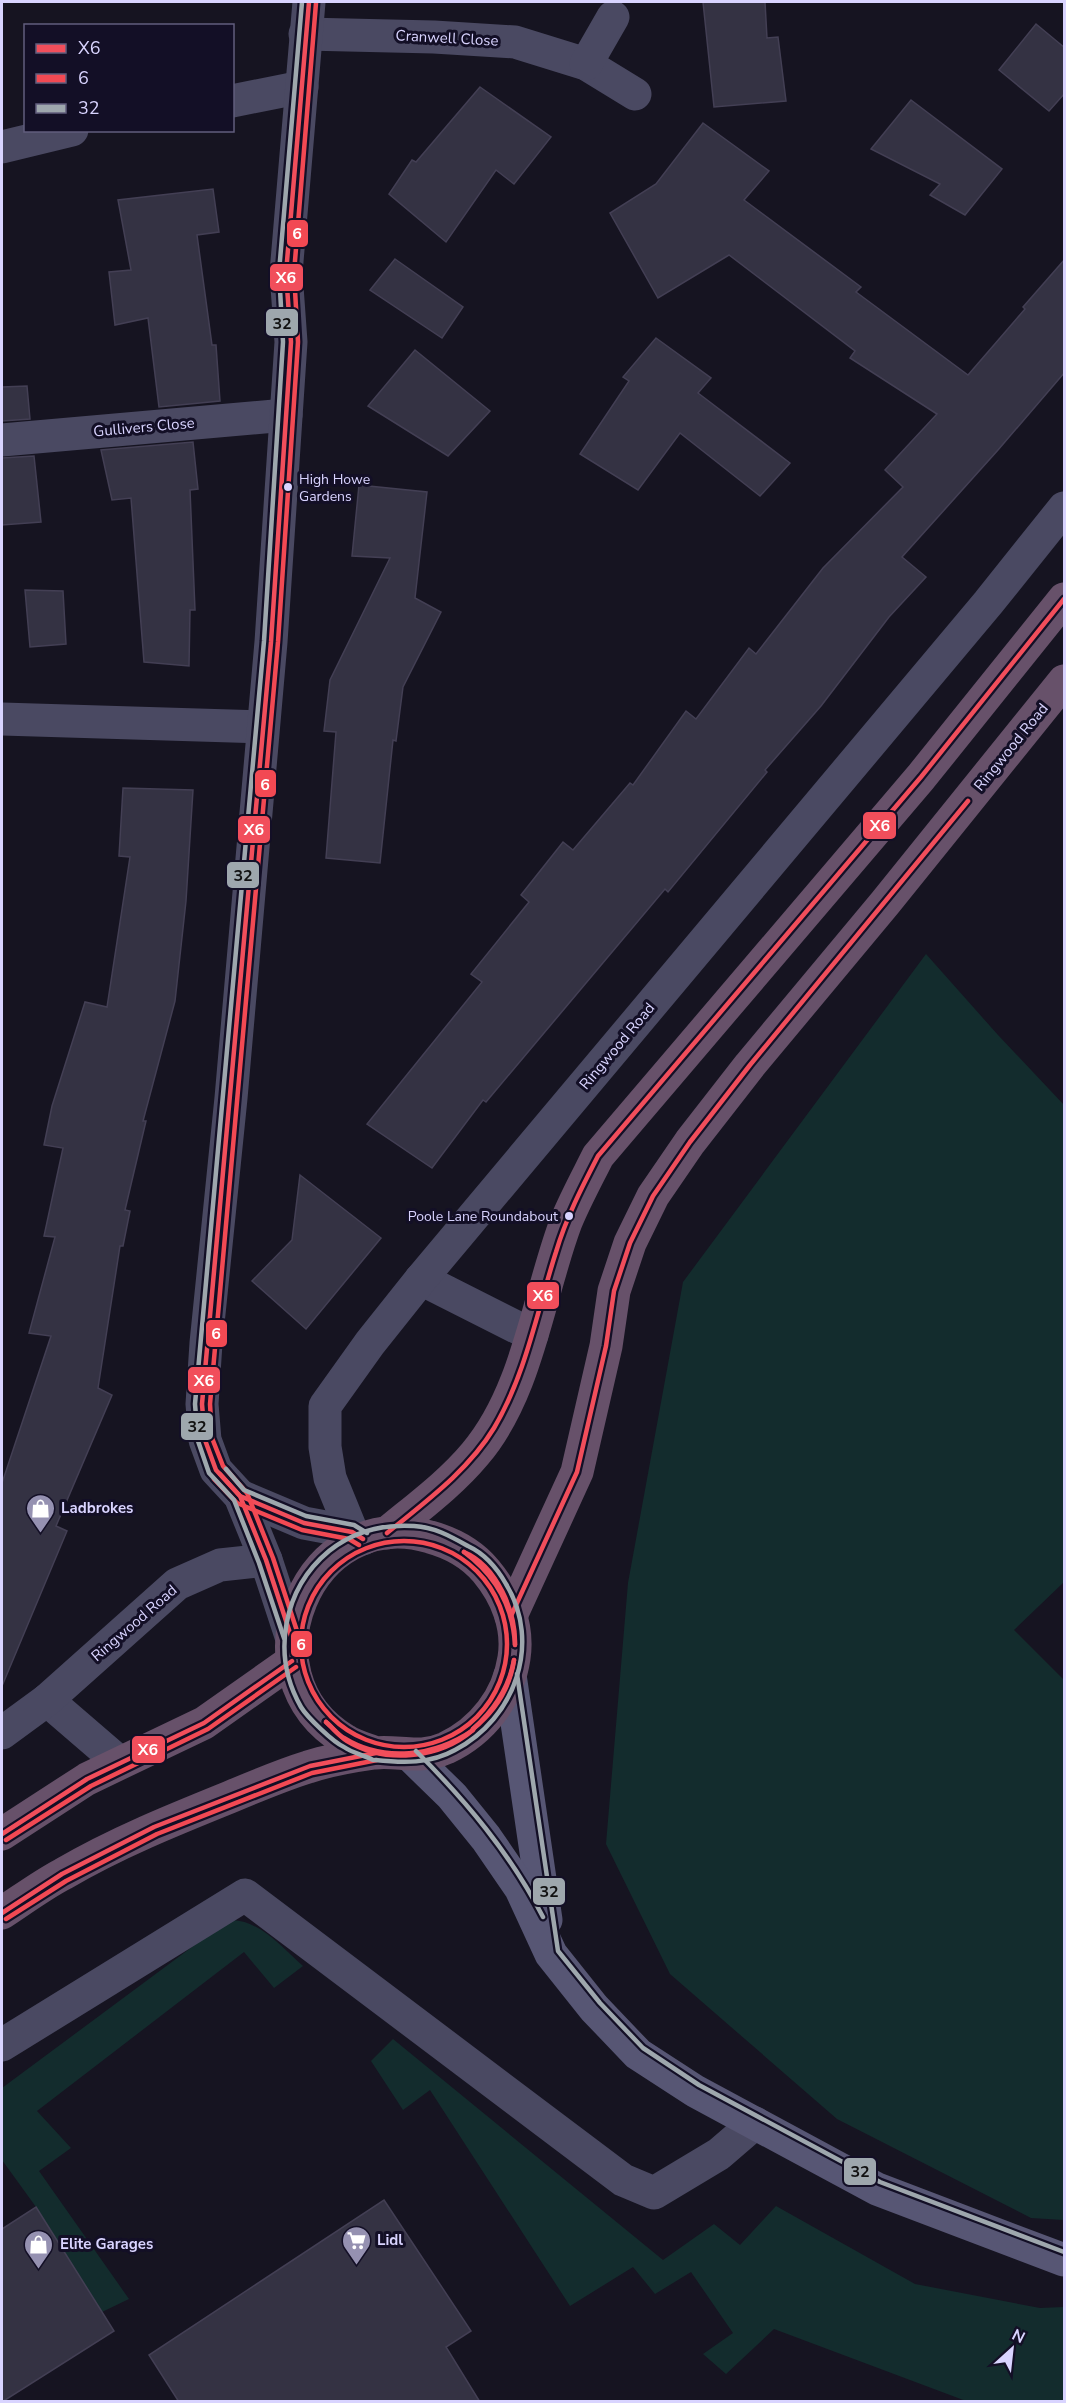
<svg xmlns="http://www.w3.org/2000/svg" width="1066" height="2403" viewBox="0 0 1066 2403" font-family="'Nunito Sans',sans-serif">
<rect width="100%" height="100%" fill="#161421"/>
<g fill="#132c2d">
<path d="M926,954L998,1035L1064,1105V1582L1014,1630L1064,1680V2220L1031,2218L837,2119L670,1974L606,1844L628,1583L683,1282Z"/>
<path d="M232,1920C261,1921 282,1948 303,1966L274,1988L244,1952L37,2111L71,2148L39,2171L129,2299L102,2312L36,2207L2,2160V2088L223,1924Z"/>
<path d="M393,2039L663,2260L714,2224L740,2245L776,2206L915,2284L1040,2308L1064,2307V2401H966L774,2329L726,2374L703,2354L733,2333L691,2272L655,2294L633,2267L570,2306L430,2090L403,2110L371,2061Z"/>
</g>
<g fill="#343243" stroke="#433f54" stroke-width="1.5">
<path d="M703,2H765L767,38L778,37L786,101L714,107Z"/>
<path d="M1036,24L1065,48V93L1049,111L999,70Z"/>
<path d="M480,87L551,137L514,184L496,170L446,242L389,194L412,160L416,162Z"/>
<path d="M911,100L1002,169L965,215L930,195L940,184L871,149Z"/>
<path d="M703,123L769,171L744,200L861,287L856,292L968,375L1025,309L1023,307L1065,259V372L998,450L902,557L926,577L889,617L821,706L765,770L767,772L668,892L665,889L486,1102L483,1100L432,1168L367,1124L482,982L471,974L529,902L521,895L563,842L573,850L630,783L633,785L686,711L696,719L749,648L756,654L823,568L903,487L885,470L937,414L850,358L855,351L729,255L658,298L610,213L656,184Z"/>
<path d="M213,189L219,232L197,235L212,345H216L220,401L159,407L148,318L115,325L109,272L131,270L118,200Z"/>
<path d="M395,259L463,307L442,338L370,290Z"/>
<path d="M656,338L711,378L698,393L790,463L760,496L680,433L638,490L580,454L629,381L623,377Z"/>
<path d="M415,350L490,411L448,456L368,406Z"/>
<path d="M27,386L30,419L2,421V387Z"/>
<path d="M193,442L198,489L190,490L195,610H190L189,666L144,662L131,498L112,500L101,450Z"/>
<path d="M34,456L41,522L2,525V458Z"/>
<path d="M359,485L427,492L415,598L441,612L403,687L396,741L393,740L380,863L326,858L336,732L324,731L330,680L390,558L352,556Z"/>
<path d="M25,590L63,591L66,644L30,647Z"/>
<path d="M123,788L193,790L186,901L175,1001L143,1121H146L125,1210L130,1211L123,1246H120L98,1388L112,1395L56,1526L67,1531L2,1686V1483L51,1336L29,1333L55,1237L44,1236L63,1148L44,1145L52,1106L85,1002L107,1007L130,857L119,856Z"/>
<path d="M300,1175L381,1238L306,1329L252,1281L292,1240Z"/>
<path d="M384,2200L471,2331L446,2347L480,2402H179L149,2355Z"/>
<path d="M36,2207L114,2331L2,2402V2229Z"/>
</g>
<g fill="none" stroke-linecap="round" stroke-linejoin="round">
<g stroke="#4a4962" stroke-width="33">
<path d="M305,34L434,37L515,42L586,64L635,94"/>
<path d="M586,64L613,17"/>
<path d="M232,101L302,87"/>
<path d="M2,147L72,130"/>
<path d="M2,440L286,415"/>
<path d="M2,719L262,727"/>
<path d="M421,1279L532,1335"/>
<path d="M240,1496L304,1523L352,1532L363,1539"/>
<path d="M352,1532L330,1478L325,1447V1406L370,1343L421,1279L988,603L1064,508"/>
<path d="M291,1636L266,1560L240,1496L216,1470L205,1440L202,1404L206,1343L231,1098L271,642L291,342L286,273L309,2"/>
<path d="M47,1700L119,1762"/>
<path d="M2,1733L47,1700L177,1584L220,1565L266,1560"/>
<path d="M2,2045L245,1895L623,2180L654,2193L719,2154L755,2123"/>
</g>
<g stroke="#575674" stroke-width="33">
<path d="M510,1675L546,1920"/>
<path d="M411,1756L452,1796L486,1838L521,1889L551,1954L594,2008L638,2054L695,2091L877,2189L1064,2260"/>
</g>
<g stroke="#67516a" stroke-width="33">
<path d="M387,1533C417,1508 450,1484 475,1454C528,1392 538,1296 566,1222C575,1200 587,1178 598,1156L921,777L1064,599"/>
<path d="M511,1616L577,1472L606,1346L614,1291L630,1243L653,1196L690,1142L750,1065L885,903L1064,681"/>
<path d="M2,1834L87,1779L204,1723L292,1661"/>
<path d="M2,1913C22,1900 42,1885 63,1874C116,1843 173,1820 230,1797C256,1786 282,1775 308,1767C329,1760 353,1756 374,1753C399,1750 419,1760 446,1748C482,1731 508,1698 514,1658C519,1626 506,1595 486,1571C471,1553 452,1543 430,1537C309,1501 236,1674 345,1740C354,1746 366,1749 376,1753"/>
</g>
<defs>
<g id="bus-1">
<path d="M220,1474L240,1496L304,1523L352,1532L363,1539"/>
<path d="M387,1533C425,1502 468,1471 494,1428C526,1374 537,1311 556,1252C566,1218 582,1187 598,1156L921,777L1064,599"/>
<path d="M464,1552C497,1566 516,1612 515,1645"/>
<path d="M464,1552C495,1575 513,1606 515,1645"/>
<path d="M511,1616L577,1472L606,1346L614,1291L630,1243L653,1196L690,1142L750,1065L968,801"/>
<path d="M291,1636L266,1560L240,1496L216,1470L205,1440L202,1404L271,642L291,342L286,273L309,2"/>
<path d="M326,1722C332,1727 337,1734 344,1738C384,1763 435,1756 473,1730"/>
<path d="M326,1722C333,1728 339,1736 347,1741C385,1764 439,1759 473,1730"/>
<path d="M473,1729C494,1710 509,1688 514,1660"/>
<path d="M473,1729C495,1711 510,1688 514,1660"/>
<path d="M2,1834L87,1779L204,1723L292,1661"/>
<path d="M2,1913L62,1874L154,1827L310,1766L376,1753"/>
</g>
<g id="bus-2">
<path d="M214,1479L237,1503L302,1530L349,1539L359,1545"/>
<circle cx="404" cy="1644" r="103"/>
<path d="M298,1634L273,1558L247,1493L223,1466L212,1438L210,1404L278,642L298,342L294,273L316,3"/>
<path d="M6,1840L91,1786L208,1729L296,1667"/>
<path d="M6,1919L66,1881L157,1834L312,1773L377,1760"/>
</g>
<g id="bus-3">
<path d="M226,1469L244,1490L306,1516L354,1525L367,1533"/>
<path d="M284,1638L259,1563L234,1500L209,1473L198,1441L195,1404L264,641L283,342L279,272L302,2"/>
<path d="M517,1674L558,1951L600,2003L643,2048L699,2085L880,2182L1064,2252"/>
<path d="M416,1751C466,1801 510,1853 543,1917"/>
<path d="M373,1760C363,1755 353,1753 344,1747C333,1742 307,1717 301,1707C271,1655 283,1589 329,1551C354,1531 382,1524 414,1526C434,1527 450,1536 468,1546C485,1554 497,1568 506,1584C542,1643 515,1719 455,1750C430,1764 403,1763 375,1760"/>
</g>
</defs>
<use href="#bus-1" stroke="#130f26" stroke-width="9"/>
<use href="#bus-2" stroke="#130f26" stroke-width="9"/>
<use href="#bus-3" stroke="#130f26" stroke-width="9"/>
<use href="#bus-1" stroke="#f14e5b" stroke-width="4.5"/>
<use href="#bus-2" stroke="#f24953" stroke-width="4.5"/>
<use href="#bus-3" stroke="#9ea7ad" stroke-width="4.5"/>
</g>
<defs>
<symbol id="shop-pin" viewBox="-11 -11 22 30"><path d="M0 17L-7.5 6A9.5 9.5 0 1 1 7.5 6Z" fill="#9591b1" stroke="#130f26"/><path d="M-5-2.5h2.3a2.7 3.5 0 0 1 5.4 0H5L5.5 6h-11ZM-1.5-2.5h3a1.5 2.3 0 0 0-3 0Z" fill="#fff"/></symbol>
<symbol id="supermarket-pin" viewBox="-11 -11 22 30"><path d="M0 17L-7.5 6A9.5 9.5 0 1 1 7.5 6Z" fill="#9591b1" stroke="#130f26"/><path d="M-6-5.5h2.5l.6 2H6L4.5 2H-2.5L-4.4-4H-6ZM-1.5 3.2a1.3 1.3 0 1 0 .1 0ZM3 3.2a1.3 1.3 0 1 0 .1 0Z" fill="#fff"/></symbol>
</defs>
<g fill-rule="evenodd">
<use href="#shop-pin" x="24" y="1492" width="33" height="45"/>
<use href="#supermarket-pin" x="340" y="2224" width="33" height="45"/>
<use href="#shop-pin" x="22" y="2228" width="33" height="45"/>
</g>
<g fill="#d9d4ff" stroke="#130f26" stroke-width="2">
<circle cx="288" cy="487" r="5"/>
<circle cx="569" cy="1216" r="5"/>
</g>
<g text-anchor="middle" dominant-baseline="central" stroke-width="6" stroke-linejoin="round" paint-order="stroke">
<g font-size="14" fill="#d9d4ff" stroke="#130f26" text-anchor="start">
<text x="299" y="479">High Howe<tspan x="299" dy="17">Gardens</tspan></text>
<text x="558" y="1216" text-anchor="end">Poole Lane Roundabout</text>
</g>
<g font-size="15" fill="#d9d4ff" stroke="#130f26">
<text transform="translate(447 38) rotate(3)">Cranwell Close</text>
<text transform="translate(144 427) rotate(-5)">Gullivers Close</text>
<text transform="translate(1011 747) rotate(-51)">Ringwood Road</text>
<text transform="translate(617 1046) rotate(-50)">Ringwood Road</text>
<text transform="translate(134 1623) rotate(-41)">Ringwood Road</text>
</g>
<g font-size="15" font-weight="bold" fill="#d9d4ff" stroke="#130f26" text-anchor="start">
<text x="61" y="1508">Ladbrokes</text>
<text x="377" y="2240">Lidl</text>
<text x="60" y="2244">Elite Garages</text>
</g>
</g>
<g stroke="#130f26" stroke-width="2">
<rect x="286" y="219" width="23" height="29" rx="6" fill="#f24953"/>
<rect x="269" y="263" width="35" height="29" rx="6" fill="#f14e5b"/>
<rect x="265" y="308" width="34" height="29" rx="6" fill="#9ea7ad"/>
<rect x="254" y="769" width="23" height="29" rx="6" fill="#f24953"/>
<rect x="862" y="811" width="35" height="29" rx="6" fill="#f14e5b"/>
<rect x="237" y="815" width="34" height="29" rx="6" fill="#f14e5b"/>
<rect x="226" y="861" width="34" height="28" rx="6" fill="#9ea7ad"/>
<rect x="526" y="1281" width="34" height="29" rx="6" fill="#f14e5b"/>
<rect x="205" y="1319" width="23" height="29" rx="6" fill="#f24953"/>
<rect x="187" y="1366" width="34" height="28" rx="6" fill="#f14e5b"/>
<rect x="180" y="1412" width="34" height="29" rx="6" fill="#9ea7ad"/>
<rect x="290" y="1630" width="23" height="28" rx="6" fill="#f24953"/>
<rect x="131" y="1735" width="35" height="29" rx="6" fill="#f14e5b"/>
<rect x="532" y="1877" width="34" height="29" rx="6" fill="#9ea7ad"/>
<rect x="843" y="2157" width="34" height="29" rx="6" fill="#9ea7ad"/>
</g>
<g font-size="16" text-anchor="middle" font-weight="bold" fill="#fff">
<text x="297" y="239">6</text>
<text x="286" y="283">X6</text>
<text x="265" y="790">6</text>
<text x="880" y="831">X6</text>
<text x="254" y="835">X6</text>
<text x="543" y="1301">X6</text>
<text x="216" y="1339">6</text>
<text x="204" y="1386">X6</text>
<text x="301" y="1650">6</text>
<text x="148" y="1755">X6</text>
</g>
<g font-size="16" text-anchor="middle" font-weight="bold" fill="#111">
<text x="282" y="329">32</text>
<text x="243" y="881">32</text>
<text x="197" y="1432">32</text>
<text x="549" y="1897">32</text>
<text x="860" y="2177">32</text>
</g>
<rect width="1066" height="2403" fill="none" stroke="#d9d4ff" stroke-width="6"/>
<rect x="24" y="24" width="210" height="108" fill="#130f26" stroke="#625e7d" stroke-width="1.5"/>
<rect x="36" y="44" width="30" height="9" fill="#f14e5b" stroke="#625e7d" stroke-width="1.5"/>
<text x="78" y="54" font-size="18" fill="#d9d4ff">X6</text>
<rect x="36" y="74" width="30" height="9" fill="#f24953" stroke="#625e7d" stroke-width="1.5"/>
<text x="78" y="84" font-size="18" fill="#d9d4ff">6</text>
<rect x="36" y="104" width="30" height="9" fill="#9ea7ad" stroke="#625e7d" stroke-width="1.5"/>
<text x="78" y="114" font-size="18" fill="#d9d4ff">32</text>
<g transform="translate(1012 2349) rotate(27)" stroke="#130f26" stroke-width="4.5" paint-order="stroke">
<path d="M0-4.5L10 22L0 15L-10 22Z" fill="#d9d4ff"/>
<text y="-9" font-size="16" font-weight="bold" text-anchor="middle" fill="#d9d4ff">N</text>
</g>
</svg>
